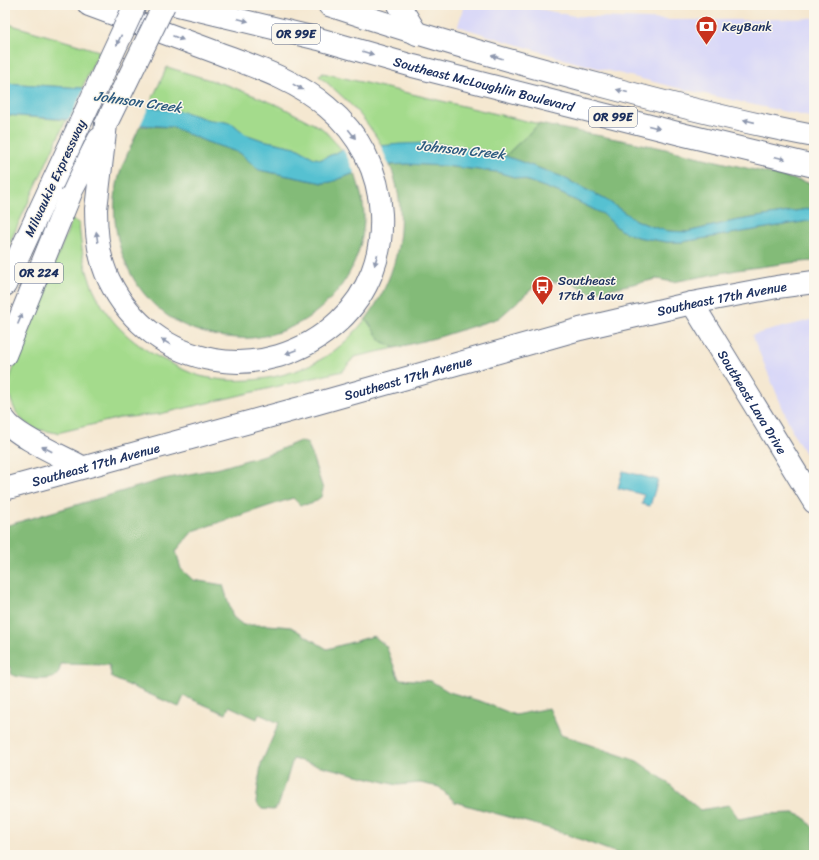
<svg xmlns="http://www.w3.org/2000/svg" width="819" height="860" viewBox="0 0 819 860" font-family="Sriracha,sans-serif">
<rect width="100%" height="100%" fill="#fbf7ec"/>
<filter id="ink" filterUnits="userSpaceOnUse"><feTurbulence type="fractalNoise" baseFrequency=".025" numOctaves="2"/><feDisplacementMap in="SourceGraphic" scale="8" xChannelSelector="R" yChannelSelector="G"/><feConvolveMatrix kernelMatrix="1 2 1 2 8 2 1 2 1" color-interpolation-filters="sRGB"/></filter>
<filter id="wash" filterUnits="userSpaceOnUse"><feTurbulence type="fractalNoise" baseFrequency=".012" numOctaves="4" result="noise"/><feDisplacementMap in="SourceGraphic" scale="16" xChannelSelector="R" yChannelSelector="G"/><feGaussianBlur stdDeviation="0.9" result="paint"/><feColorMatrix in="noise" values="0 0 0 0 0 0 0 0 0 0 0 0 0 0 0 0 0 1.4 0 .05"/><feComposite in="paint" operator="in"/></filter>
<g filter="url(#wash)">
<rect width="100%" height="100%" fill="#f5e8d1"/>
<g fill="#d8d7f8">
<path d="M464,5H520L574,16L671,20H741L814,18V118L682,89L574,62L467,29L458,26Z"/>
<path d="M814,319V469L794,435L752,335Z"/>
</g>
<g fill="#a4db8c" stroke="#608575">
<path d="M5,23L99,51L82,88L5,83Z"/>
<path d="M167,67L230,86L280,106L323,129L342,150L322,159L314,158L295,147L262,140L245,134L233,124L221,121L209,120L184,112L161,109L149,106Z"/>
<path d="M323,73L539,124L505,156L462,147L430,143L382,146C364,115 346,99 319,76Z"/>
<path d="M5,115L66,120L5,253Z"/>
<path d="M72,220L79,223C81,248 85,274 97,296C111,325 136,346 164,360C176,366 187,372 200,376C208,378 216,379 224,380C268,383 315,371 348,339C354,333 360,326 366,319L381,341L395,348L354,357L343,371L160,414L120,418L57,433L36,429L24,422L16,412L12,403L9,393V383L11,375Z"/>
</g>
<g fill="#83bb78" stroke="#4f756b">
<path d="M539,124L657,147L814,184V208L734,221L687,232L667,231L650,226L635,220L608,201L560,176L505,156Z"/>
<path d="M140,126L172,127L207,142L240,153L259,170L323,183L331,182L355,173C359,187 364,201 364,217C363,280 313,332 251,338C240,339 229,337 218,336C181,329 155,312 135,281C119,255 111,221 116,191C119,168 131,147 140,126Z"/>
<path d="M407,164L445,166L497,172L528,181L558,192L603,214L620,230L637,237L667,242H682L814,220V261L788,263L737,270L673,282L657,279L590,293L572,283L556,282H546L533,288L499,318L439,337L395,348L381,341L366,319C399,275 411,217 390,165Z"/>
<path d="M300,441L308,444L323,489L321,497L311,504L300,505L293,498L193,531L176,551L181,569L193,580L223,585L233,617L243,625H268L291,627L327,649L374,636L386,646L399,679L431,681L449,692L483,702L515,715L549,708L561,735L637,761L663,779L700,810L729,805L739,819L766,814L794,813L804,817L814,829V855H622L555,830L455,802L439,787L420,783L397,785L293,759L279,804L274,810L262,809L256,803L261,764L279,723L259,714L257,719L229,706L226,714L184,696L179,707L112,678L109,665L61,664C60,668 59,673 56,676C50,682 20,678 12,675L10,667H5V526L164,479L220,468L274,452Z"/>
</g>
<g fill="#56c1d1" stroke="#387898">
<path d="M5,83L82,88L161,109L184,112L209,120L221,121L233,124L245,134L262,140L295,147L314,158L322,159L342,150L400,144L430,143L462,147L505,156L560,176L608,201L635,220L650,226L667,231L687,232L734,221L814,208V220L682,242H667L637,237L620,230L603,214L558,192L528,181L497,172L445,166L407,164L390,165L355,173L331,182L323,183L259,170L240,153L207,142L172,127L5,115Z"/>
<path d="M623,471L658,480L650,506L642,504L644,495L618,488Z"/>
</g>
<g fill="#f5e8d1">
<path d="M85,87L150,104L139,128L68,122Z"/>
<path d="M380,144L390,167L355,174L347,156L342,148Z"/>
</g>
</g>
<g filter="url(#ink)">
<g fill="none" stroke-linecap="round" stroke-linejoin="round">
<defs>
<g id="secondary">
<path id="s1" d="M692,303L814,502"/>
<path id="s2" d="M5,489L311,405L580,329L692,303L777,287L814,282"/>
</g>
<g id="primary">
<path id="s3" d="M178,5L319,39L413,66L685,135L814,166"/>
<path d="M329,5C422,36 516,63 611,88C678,106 746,123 814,136"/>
<path d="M399,5L417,34"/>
</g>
<g id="highway">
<path d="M89,5C130,20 172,36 213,51C252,66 295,79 327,107C360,134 379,172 381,214C383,255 369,293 339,321C266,389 153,370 109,280C98,258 96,233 96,209L106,124"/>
<path d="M5,285L51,186"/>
<path d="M5,355L72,190L99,139"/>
<path d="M5,420C15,436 64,457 82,467"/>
</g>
</defs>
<use href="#secondary" stroke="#677086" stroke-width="24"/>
<use href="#primary" stroke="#677086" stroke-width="24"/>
<use href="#highway" stroke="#677086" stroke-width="24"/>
<use href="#secondary" stroke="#fff" stroke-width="22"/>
<use href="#primary" stroke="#fff" stroke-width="22"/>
<use href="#highway" stroke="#fff" stroke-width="22"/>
<defs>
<g id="highway-bridge">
<path d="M106,124L164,5"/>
<path d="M51,186L135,5"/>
</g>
</defs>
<use href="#highway-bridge" stroke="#677086" stroke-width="24" stroke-linecap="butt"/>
<use href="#highway-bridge" stroke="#fff" stroke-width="22"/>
</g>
<defs><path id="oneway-solid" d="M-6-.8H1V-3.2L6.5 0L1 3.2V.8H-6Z"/></defs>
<g fill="#8d97ae">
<use href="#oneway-solid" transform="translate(243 20) rotate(14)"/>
<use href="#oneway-solid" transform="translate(178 38) rotate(21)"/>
<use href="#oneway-solid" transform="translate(119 40) rotate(115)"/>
<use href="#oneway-solid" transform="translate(368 53) rotate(16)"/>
<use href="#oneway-solid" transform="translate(497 57) rotate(-164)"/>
<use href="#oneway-solid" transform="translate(298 87) rotate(29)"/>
<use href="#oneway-solid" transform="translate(622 91) rotate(-165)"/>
<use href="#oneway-solid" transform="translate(749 121) rotate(-167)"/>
<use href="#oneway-solid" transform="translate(654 127) rotate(14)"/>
<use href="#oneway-solid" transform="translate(352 134) rotate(52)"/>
<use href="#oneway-solid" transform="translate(780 158) rotate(14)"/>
<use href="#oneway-solid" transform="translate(97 237) rotate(-98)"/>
<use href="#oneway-solid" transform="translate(376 260) rotate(105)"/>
<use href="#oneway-solid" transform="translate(20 319) rotate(-67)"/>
<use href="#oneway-solid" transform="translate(166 342) rotate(-148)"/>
<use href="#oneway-solid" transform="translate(291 352) rotate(159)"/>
<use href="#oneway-solid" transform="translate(47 449) rotate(-152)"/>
</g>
</g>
<defs>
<symbol id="bank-pin" viewBox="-11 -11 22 30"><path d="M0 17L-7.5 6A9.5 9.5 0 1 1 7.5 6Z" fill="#c8321e" stroke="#fbf7ec"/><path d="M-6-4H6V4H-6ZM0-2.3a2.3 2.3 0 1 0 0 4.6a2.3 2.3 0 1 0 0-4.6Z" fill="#fff"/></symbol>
<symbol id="bus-pin" viewBox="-11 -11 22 30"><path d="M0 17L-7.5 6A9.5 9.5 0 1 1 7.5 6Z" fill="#c8321e" stroke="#fbf7ec"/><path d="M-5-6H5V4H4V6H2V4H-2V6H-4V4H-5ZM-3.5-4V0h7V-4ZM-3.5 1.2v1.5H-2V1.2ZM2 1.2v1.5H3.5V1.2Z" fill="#fff"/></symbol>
</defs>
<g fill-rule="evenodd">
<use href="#bank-pin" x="694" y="14" width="25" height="34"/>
<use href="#bus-pin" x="530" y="274" width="25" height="34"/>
</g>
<g text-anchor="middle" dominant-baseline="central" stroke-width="3" stroke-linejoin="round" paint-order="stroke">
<g fill="#fbf7ec" stroke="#5e6b89" stroke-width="1">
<rect x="272" y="24" width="48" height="20" rx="3"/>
<rect x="589" y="107" width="48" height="20" rx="3"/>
<rect x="15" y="263" width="48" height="20" rx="3"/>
</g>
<g font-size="12" font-weight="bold" fill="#1b2f5e">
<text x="296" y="34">OR 99E</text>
<text x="613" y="117">OR 99E</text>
<text x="39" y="273">OR 224</text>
</g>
<g font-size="13" fill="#1b2f5e" stroke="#fbf7ec" text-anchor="start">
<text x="722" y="26">KeyBank</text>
<text x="558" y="280">Southeast<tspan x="558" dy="15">17th &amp; Lava</tspan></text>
</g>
<g font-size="13" fill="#1b2f5e" stroke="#fbf7ec">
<text stroke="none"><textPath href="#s3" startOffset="316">Southeast McLoughlin Boulevard</textPath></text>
<text transform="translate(55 178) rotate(-65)">Milwaukie Expressway</text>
<text stroke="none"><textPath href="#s2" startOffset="742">Southeast 17th Avenue</textPath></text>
<text stroke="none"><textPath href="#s2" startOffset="418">Southeast 17th Avenue</textPath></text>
<text stroke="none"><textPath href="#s1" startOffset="116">Southeast Lava Drive</textPath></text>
<text stroke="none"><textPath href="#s2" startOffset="94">Southeast 17th Avenue</textPath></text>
</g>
<g font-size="14" font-style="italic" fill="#2d5b80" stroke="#fbf7ec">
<text transform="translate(138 102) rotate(8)">Johnson Creek</text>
<text transform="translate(461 150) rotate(6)">Johnson Creek</text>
</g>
</g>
<rect width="819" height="860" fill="none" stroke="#fbf7ec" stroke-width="20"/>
</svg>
